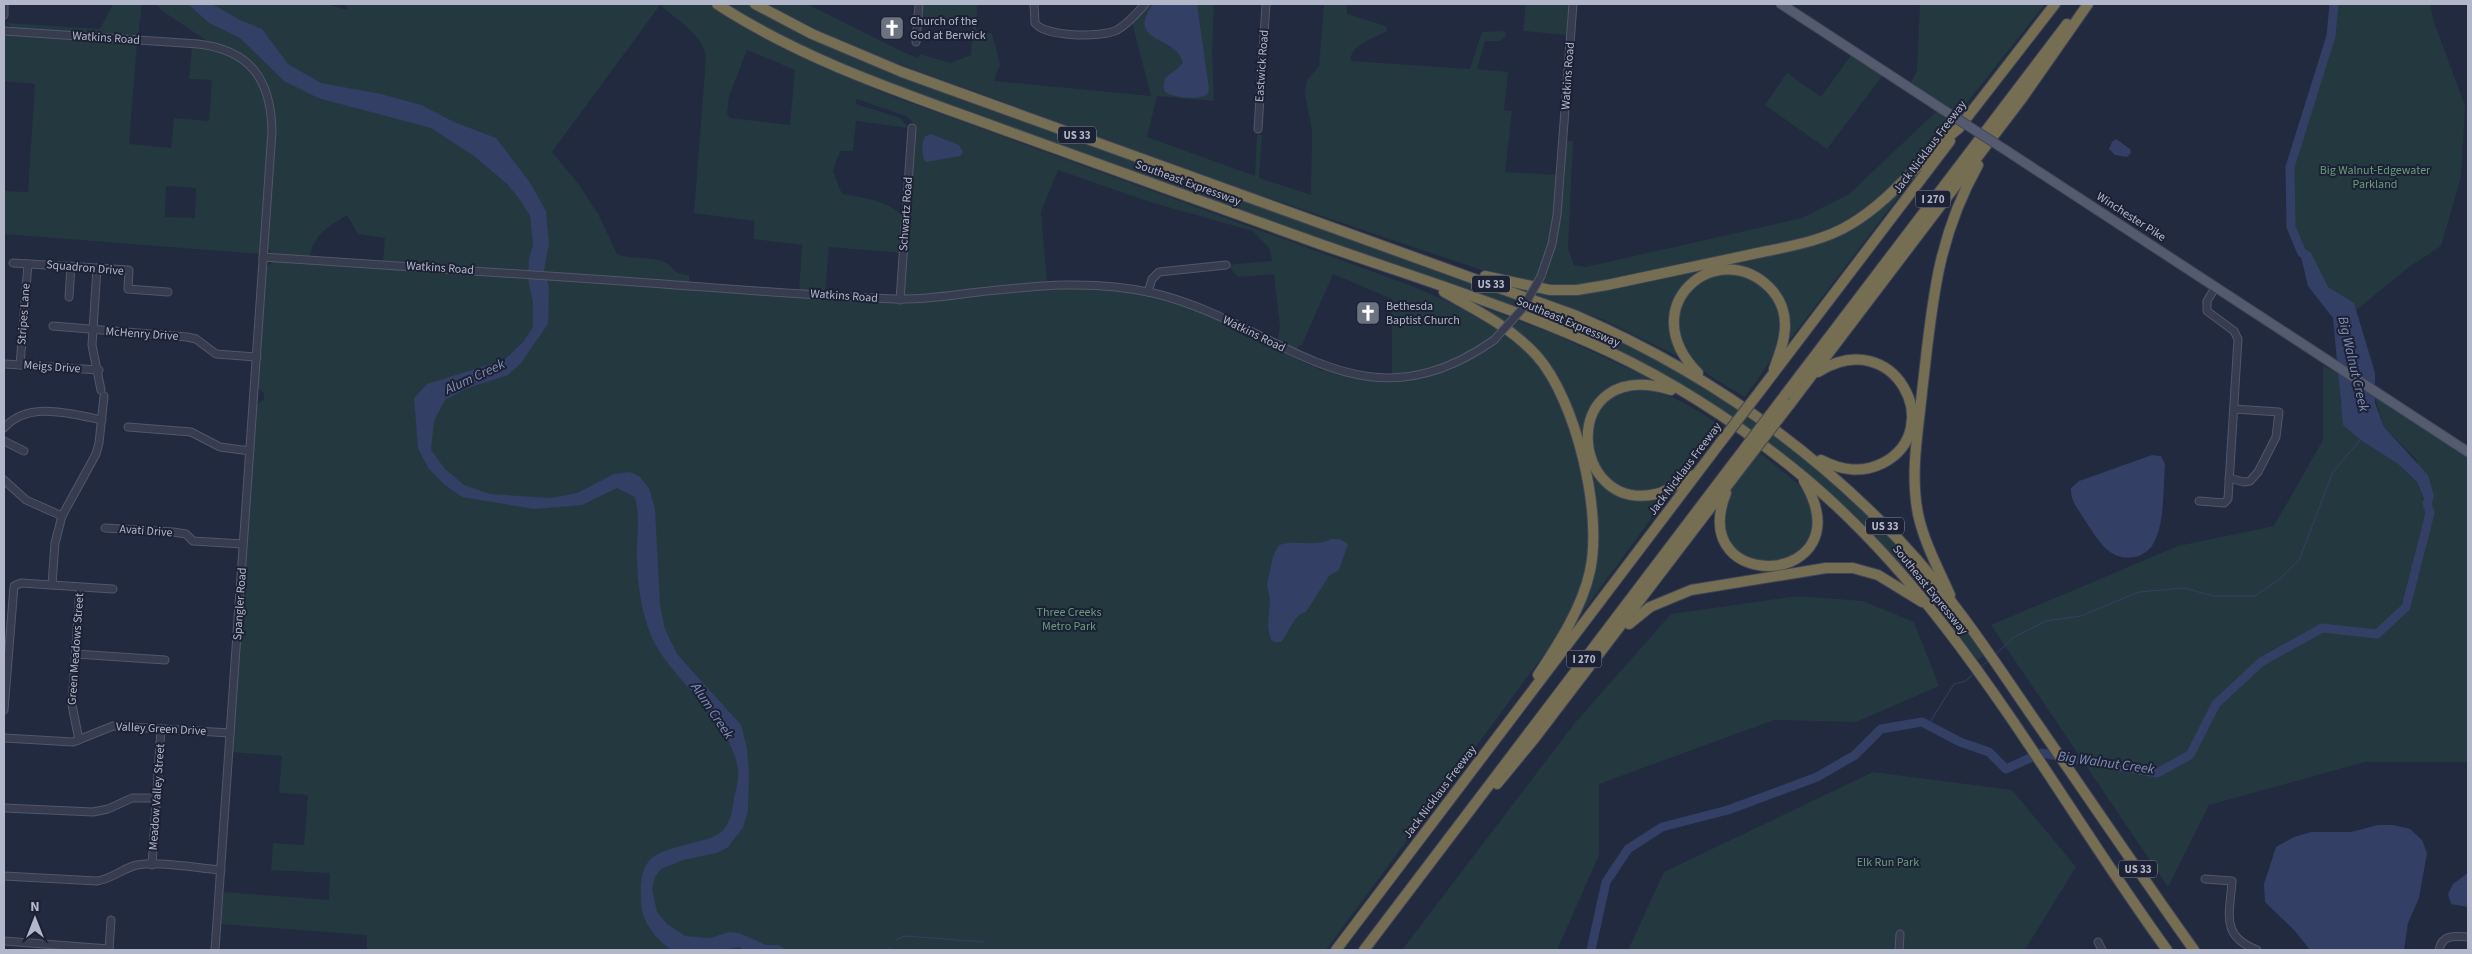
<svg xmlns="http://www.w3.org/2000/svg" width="2472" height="954" viewBox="0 0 2472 954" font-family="'Source Sans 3',sans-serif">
<rect width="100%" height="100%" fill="#222a3f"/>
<g fill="#243840" fill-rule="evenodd">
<path d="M113,4H142L138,37L14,29L6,23L100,29Z"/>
<path d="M156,4H326L347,10L346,4H707C765,42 828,69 892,96L1412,286L1460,307L1501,329C1465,361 1438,367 1392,376V299L1333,274L1302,345H1299L1296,351L1277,342L1280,327L1274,274L1238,277L1227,265L1272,261L1269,248L1253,231L1150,202L1058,170L1041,212L1047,282L909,297L903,294L914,128L912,121L906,116L856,99V104L900,118L909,128L856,121L853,151H840L833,171L842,194C862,197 891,201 904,218L901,253L829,247L825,293L799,291L802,245L754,239V221L694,213L706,57C702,34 677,20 660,5L552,152L578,183L598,214L617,254C631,260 648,256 662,261C675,266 671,274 689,275V283L865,301L1056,286L1124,291L1179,304L1210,316L1260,343L1265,342C1280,350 1296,359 1312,366C1362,387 1424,386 1470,359C1483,352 1498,344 1508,333L1540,363L1570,418L1588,501L1590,555L1580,595L1562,630L1326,950H367V935L221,924L224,892L329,900L330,873L271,870L273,843L304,845L308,795L279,793L282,756L232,752L257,404L264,400V393L258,388L266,267L272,262L279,261L456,272L457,265L383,261L385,238L358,234L347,215C329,227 313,234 310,257L271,253L267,247L275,118C273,96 272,85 253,72L267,100L270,123L260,254L4,234V191L28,192L35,84L4,81V34L137,43L129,144L171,148L174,118L209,121L212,80L189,79L192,48L222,51L161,10ZM747,50L795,70L790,125L730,118L727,113L729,96ZM166,186L196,188L195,218L165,217Z"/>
<path d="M724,4H748L782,23L1558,312C1594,329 1632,343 1667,364C1747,411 1824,467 1888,534C1924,572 1955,613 1985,655L1976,661L1915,583L1794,464L1609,348L915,94L816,53Z"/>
<path d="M767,4H807L903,52L918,58L920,54L950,63L971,55L973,24L919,21L921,4H977L976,30L992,34L1000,64L994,81L1151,96L1132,22L1148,4H1214L1212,51L1214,101L1157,96L1147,137L1255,176L1257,135H1262L1259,178L1311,195L1312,131L1305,94L1307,80L1319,66L1324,4H1347V14L1386,26L1387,31C1377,37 1348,46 1351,61L1470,69L1482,32L1505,31L1506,36L1500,41H1485L1477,69L1508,72L1504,110L1512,111L1505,172L1557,175C1554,210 1552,246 1535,278L1542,283C1562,240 1564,188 1566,141H1573L1568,248L1574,265L1586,267L1802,218L1849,194L1937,111L1953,121L1894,187L1847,223L1804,239L1626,278L1565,288L1503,277L1392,240L1246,190L866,52L807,25Z"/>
<path d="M1526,4H1570L1568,35L1523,31Z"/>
<path d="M1920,4H2045L1958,114L1911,82L1917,71Z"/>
<path d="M2334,4H2430L2434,22L2465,106L2461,177L2441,246L2409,267L2344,320L2313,280L2291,227L2290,167L2331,36Z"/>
<path d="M1852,54L1883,75L1827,149L1765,105L1787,73L1821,97Z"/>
<path d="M1903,186L1905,187L1890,208L1782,350L1787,318L1758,274H1700L1670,326L1673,343L1679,357L1604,320L1521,290L1555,293L1822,239Z"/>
<path d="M1725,273C1731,274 1738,274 1744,275C1776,284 1788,324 1775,351C1768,367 1755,382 1745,397C1726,385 1703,374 1689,357C1675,340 1674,306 1690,289C1699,281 1713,276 1725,273Z"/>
<path d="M1479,306L1554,334L1651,379L1650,381C1602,377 1599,405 1584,441L1617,492L1670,493L1573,625L1580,609L1596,520L1554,374Z"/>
<path d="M2323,366L2339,374L2340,403L2362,441L2398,464L2417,483L2430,512L2434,496L2415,458L2384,427L2375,397L2468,456V762H2365L2209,805L2168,887L1991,625L2178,546L2274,526L2323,440Z"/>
<path d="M1642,389C1673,393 1696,410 1722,426L1675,481L1653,491L1628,489L1606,477L1590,446L1596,415L1610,397L1621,392Z"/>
<path d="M1759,452L1798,484L1806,494L1814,516L1810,539L1792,558L1759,563L1734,548L1724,529L1730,491Z"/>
<path d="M1798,596L1863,601L1914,622L1939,686L1856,722L1774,720L1599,784V855L1557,950H1402L1574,724L1671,614Z"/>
<path d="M1873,772L2012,790L2076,867L2026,948L2017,950H1628L1664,872Z"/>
</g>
<g fill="#333f65">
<path d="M188,4H212L240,20L262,29L288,64L321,83L381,94L421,105L454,122L496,138L529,181L546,211L549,244L544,270L549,287L548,324L521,363L508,375L465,389L445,400L434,421L431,450L445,469L464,485L490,494L552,498L577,493L614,474L630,472L639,476L649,488L655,509L660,605L665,629L677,654L741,725L747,748L749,774L748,811L743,828L727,848L716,853L683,860L661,869L655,877L652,889L657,912L667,924L685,936L710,938L729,932L739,933L766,945H779L787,950H744L739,947L722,950H672C656,940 641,921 641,901C638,850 659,853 700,841C707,839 715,837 721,832C730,826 733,808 734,797C736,790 739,779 738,771C735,729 680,685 658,649C643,624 638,590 637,561C636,537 641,521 635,497L617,488L582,505L534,509L462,497L445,485L428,468L418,448L414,398L427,384L504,360L523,342L533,327V303L528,278L529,259L533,245L530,216L520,200L507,184L474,156L431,128L318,98L284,81L240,38L209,23Z"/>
<path d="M1153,4H1197L1209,89L1207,95C1195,100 1176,98 1165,92C1159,73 1176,75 1183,62C1175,35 1125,43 1153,4Z"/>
<path d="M931,134L959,145L963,152L960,156L926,162L924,160L922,149L924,137Z"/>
<path d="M2116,139L2130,149L2131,153L2127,157L2115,155L2109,149L2112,142Z"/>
<path d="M2298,244L2311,253L2328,287L2354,303L2375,373V403L2384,427L2428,475L2434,496L2430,513L2417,482L2398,464L2362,441L2343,425L2333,318L2308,286Z"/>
<path d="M2152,455L2161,456L2165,464C2163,487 2165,525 2153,544C2150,550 2141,556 2135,557C2110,562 2098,540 2086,522C2079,510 2070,501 2071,488L2079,481Z"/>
<path d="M1331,539H1339L1348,544L1339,570L1329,576L1306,612C1294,614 1290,631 1281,642H1275L1271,640L1268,627L1270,599L1267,585L1273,556L1279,545C1296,539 1316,548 1331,539Z"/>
<path d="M2378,825H2393L2410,829L2422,840L2427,853L2419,898L2408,923L2404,950H2310L2295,931L2265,902L2264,884L2276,847L2294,837L2311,832H2351Z"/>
<path d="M2468,873V907L2451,904L2448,894L2453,884Z"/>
</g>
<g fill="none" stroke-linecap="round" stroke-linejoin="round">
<g stroke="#333f65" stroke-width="1">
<path d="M1996,654L2013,638L2046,621L2081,616L2139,592L2184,588L2213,596H2255L2281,578L2299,560L2333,472L2361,439"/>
<path d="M1981,667L1989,660"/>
<path d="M1928,725L1954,684L1966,681L1974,673"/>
<path d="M896,940L905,936L984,942"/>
<path d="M888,950L891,947"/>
</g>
<g stroke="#333f65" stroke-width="9">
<path d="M2302,253L2291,227L2290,167L2331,36L2334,4"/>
<path d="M1591,950L1606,882L1628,849L1662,827L1728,810L1817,777L1855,755L1881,729L1922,722L1960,742L1989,752L2006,769L2041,753L2157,773L2190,755L2216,704L2261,662L2322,628L2377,634L2406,607L2430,513L2427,503"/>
</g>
<defs>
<g id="minor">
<path d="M1034,4L1035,23C1045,37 1101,38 1117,30C1128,24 1137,13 1145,4"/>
<path d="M4,15V4"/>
<path d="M4,31L198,44C250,50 271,79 272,131L215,950"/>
<path d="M916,42L919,4"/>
<path d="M1258,129L1266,4"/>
<path d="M263,257C388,265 512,273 636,282C722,288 809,296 895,299C920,300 946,296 970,293C1033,286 1091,279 1153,293C1281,323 1358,436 1494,340"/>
<path d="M13,263L129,270L128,289L168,292"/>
<path d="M97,268L92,345L101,390"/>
<path d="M1541,276L1552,244L1557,215L1573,4"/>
<path d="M1148,292L1152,279L1159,272L1226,265"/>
<path d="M69,297L71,266"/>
<path d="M900,300L912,128"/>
<path d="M53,326L187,337L196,339L216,354L257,357"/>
<path d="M5,364L99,370"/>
<path d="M20,365L28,264"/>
<path d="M128,427L191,432L220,447L250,451"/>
<path d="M4,428C28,400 72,414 102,420"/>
<path d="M4,441L24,451"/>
<path d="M2229,478L2244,482L2250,481L2258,472L2276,437L2279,412L2234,409"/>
<path d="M4,480L26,500L62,516"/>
<path d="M2199,501L2224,503L2228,499L2238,339L2234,331L2207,311V301L2215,288"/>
<path d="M105,528L173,532L186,534L193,541L243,544"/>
<path d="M52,585L55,543L62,516L96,454L99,443L104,396"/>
<path d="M76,654L165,660"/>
<path d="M4,710L14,586L21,583L113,589"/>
<path d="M4,738L73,742L113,726L230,733"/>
<path d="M79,740L72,705L80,587"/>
<path d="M4,808L93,812L108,809L132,798H156"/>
<path d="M152,865L161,729"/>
<path d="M4,876L97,881C112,879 123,868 137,865C161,861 196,868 221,870"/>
<path d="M2205,879L2232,881C2230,914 2220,936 2257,950"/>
<path d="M4,941L109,949"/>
<path d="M2098,942L2102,950"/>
<path d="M109,950L111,920"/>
<path d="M1899,950L1900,934"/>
<path d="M2439,950C2442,934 2455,936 2468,937"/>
</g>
<g id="major">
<path d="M1781,4L1942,109"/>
<path d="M2004,149L2468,452"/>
</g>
<g id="highway">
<path d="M717,4C803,60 900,92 996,127C1103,165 1210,205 1317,243C1416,278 1517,308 1612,353C1677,384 1738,424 1794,469C1954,598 2048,786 2167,950"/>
<path d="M755,4L812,34L902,72L1577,316C1700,369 1809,445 1901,542C1951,595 1991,656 2032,716C2086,794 2139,873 2194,950"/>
<path d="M1958,129L2055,4"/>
<path d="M1485,276L1550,290H1577L1607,285C1656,275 1704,264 1753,254C1785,247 1822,242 1851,224C1893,199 1921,158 1959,128"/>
<path d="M1444,292C1476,310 1511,327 1537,356C1576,400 1603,513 1590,571C1582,608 1559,643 1538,675"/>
<path d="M1818,372C1894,324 1948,429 1883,463C1861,474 1841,470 1821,460"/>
<path d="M1698,373C1632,306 1717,236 1769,287C1779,297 1785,310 1785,325C1785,340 1779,355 1774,369"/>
<path d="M1671,390C1557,355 1568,514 1656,494C1669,491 1682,481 1694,475"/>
<path d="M1760,391L1950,141"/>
<path d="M1785,395L2067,24"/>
<path d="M1790,404L2023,97L2088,4"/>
<path d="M1726,493C1685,597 1867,587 1804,481"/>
<path d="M1950,595C1938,568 1924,542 1918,514C1910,473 1918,433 1922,392C1932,308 1935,242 1978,165"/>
<path d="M1629,624L1650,607L1691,590L1826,568H1853L1878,575L1922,602"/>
<path d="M1497,784L1534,739L1743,465"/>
<path d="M1336,950L1720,443"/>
<path d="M1364,950L1735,461"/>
</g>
</defs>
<use href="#minor" stroke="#52576a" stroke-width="9"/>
<use href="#major" stroke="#404558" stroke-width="11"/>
<use href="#highway" stroke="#3f4457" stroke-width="12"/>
<use href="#minor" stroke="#373c4f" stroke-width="7"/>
<use href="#major" stroke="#545b6f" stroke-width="9"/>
<use href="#highway" stroke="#756e53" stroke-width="10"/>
<defs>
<path id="minor-bridge" d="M1494,340L1523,308L1541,276"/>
<path id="major-bridge" d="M1942,109L2004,149"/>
<g id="highway-bridge">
<path d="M1720,443L1760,391"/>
<path d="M1735,461L1785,395"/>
<path d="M1743,465L1790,404"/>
</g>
</defs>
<use href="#minor-bridge" stroke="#52576a" stroke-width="9" stroke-linecap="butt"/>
<use href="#major-bridge" stroke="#404558" stroke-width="11" stroke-linecap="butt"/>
<use href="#highway-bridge" stroke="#3f4457" stroke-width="12" stroke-linecap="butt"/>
<use href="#minor-bridge" stroke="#373c4f" stroke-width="7"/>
<use href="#major-bridge" stroke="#545b6f" stroke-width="9"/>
<use href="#highway-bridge" stroke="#756e53" stroke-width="10"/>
</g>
<defs>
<symbol id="church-square" viewBox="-11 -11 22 22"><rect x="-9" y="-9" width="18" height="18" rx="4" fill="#6b7280" stroke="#1c2134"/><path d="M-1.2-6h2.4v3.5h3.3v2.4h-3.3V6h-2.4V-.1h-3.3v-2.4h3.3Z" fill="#fff"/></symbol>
</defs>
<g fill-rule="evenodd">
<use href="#church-square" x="878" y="14" width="28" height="28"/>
<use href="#church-square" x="1354" y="299" width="28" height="28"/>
</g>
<g text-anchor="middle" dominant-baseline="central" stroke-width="4" stroke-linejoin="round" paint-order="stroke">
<g fill="#1c2134" stroke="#858a9d" stroke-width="1">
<rect x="1058" y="126.5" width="38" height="17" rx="4"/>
<rect x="1915.5" y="190.5" width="35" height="17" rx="4"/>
<rect x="1472" y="275.5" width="38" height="17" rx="4"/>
<rect x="1866" y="517.5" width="38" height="17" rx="4"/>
<rect x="1566.5" y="650.5" width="35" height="17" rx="4"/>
<rect x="2119" y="860.5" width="38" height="17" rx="4"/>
</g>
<g font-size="11" font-weight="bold" fill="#b2b7ca">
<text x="1077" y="135">US 33</text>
<text x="1933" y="199">I 270</text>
<text x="1491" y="284">US 33</text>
<text x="1885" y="526">US 33</text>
<text x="1584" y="659">I 270</text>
<text x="2138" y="869">US 33</text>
</g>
<g font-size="12" fill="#b2b7ca" stroke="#1c2134" text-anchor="start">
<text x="910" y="21">Church of the<tspan x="910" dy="14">God at Berwick</tspan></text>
<text x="1386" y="306">Bethesda<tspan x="1386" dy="14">Baptist Church</tspan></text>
</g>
<g font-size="12" fill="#b2b7ca" stroke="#1c2134">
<text transform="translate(106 38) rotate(4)">Watkins Road</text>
<text transform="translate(1262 66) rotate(-86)">Eastwick Road</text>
<text transform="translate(1568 76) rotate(-86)">Watkins Road</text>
<text transform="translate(1930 147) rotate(-53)">Jack Nicklaus Freeway</text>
<text transform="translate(1188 183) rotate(20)">Southeast Expressway</text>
<text transform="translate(906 214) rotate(-86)">Schwartz Road</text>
<text transform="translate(2131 217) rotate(33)">Winchester Pike</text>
<text transform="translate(85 268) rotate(5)">Squadron Drive</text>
<text transform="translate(440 268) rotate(4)">Watkins Road</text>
<text transform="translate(844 296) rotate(4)">Watkins Road</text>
<text transform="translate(24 314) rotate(-86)">Stripes Lane</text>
<text transform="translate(1568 322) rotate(23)">Southeast Expressway</text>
<text transform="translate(142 334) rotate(4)">McHenry Drive</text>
<text transform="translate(1254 334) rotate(26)">Watkins Road</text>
<text transform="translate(52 367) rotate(4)">Meigs Drive</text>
<text transform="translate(1685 469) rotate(-53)">Jack Nicklaus Freeway</text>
<text transform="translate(146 531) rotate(4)">Avati Drive</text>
<text transform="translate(1930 590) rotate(51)">Southeast Expressway</text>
<text transform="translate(240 604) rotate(-86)">Spangler Road</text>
<text transform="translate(76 649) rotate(-86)">Green Meadows Street</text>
<text transform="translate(161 729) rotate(3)">Valley Green Drive</text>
<text transform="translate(1440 792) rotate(-53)">Jack Nicklaus Freeway</text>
<text transform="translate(157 797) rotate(-86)">Meadow Valley Street</text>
</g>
<g font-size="12" fill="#689c7d" stroke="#1c2134">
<text x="2375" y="170">Big Walnut-Edgewater<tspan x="2375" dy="14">Parkland</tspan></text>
<text x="1069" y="612">Three Creeks<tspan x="1069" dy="14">Metro Park</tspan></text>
<text x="1888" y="862">Elk Run Park</text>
</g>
<g font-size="14" font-style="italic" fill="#808eb8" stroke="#1c2134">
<text transform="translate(2353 364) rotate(77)">Big Walnut Creek</text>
<text transform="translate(475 377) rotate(-25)">Alum Creek</text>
<text transform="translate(712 711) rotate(56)">Alum Creek</text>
<text transform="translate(2106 763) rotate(8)">Big Walnut Creek</text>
</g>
</g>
<rect width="2472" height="954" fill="none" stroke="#b2b7ca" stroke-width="10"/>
<g transform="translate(35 919)" stroke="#1c2134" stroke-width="4" paint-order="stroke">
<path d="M0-4L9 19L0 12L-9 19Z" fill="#b2b7ca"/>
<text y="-8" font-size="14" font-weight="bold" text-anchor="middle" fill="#b2b7ca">N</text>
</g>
</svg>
